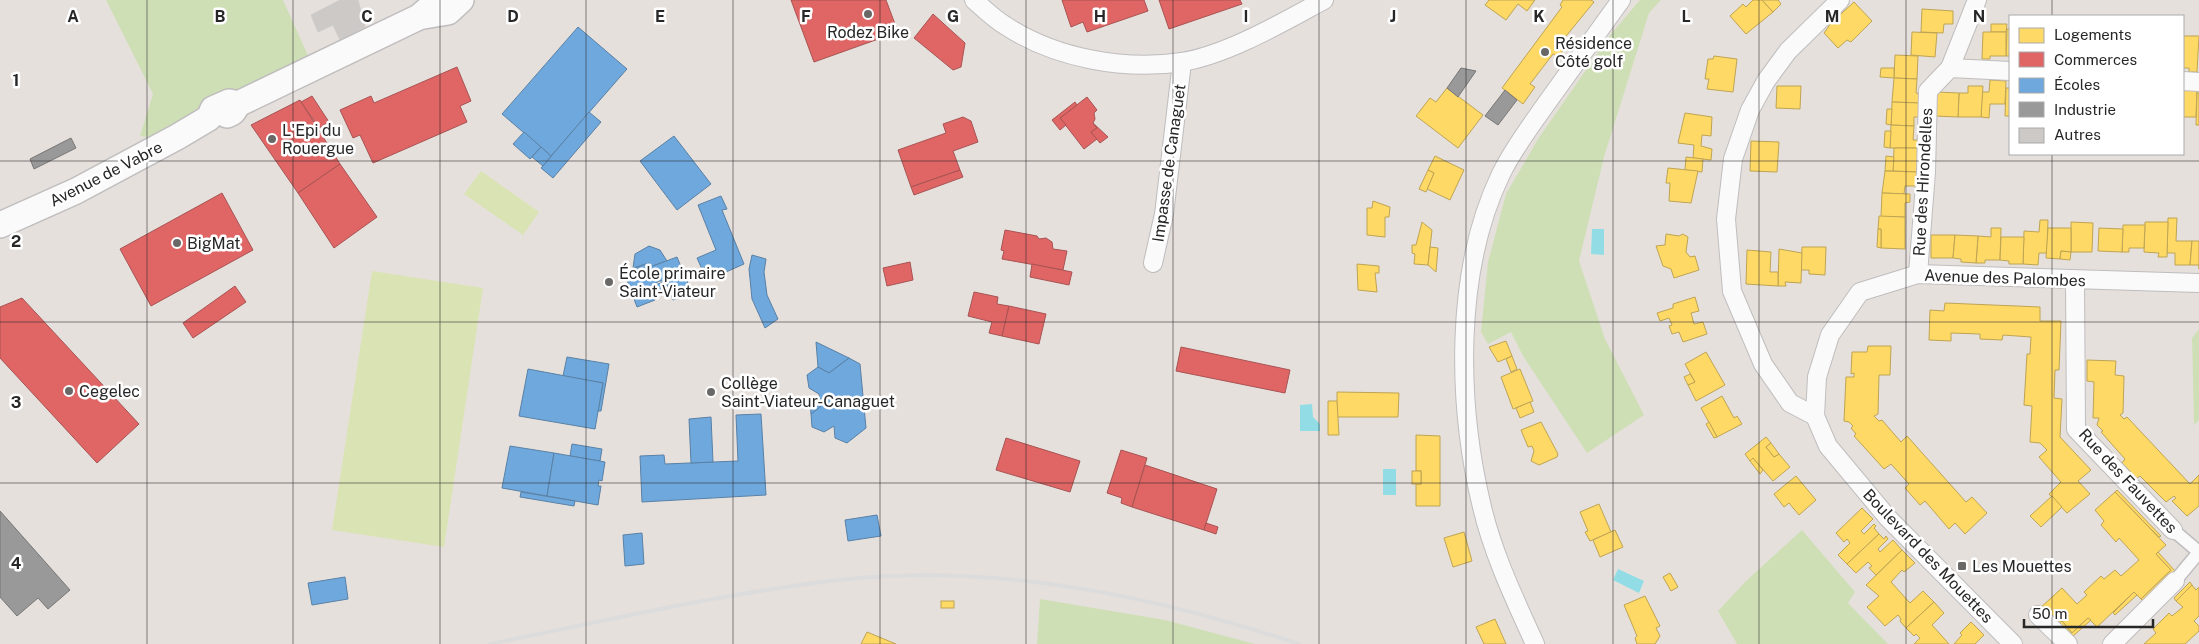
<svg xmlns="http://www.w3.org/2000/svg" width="2199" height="644" viewBox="0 0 2199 644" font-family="'Public Sans',sans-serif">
<rect width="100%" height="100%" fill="#e6e0dc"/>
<g fill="#cedfb6">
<path d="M106,0H283L309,58L148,137L140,136L153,94Z"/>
<path d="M1640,0H1661L1649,13L1604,157L1579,261L1605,339L1644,415L1587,453L1523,356L1511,332L1488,344L1481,332L1488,262L1506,194L1538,139L1611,34Z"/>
<path d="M2199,329V420L2194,425L2192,338Z"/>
<path d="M1802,530L1855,592L1848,603L1888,644H1737L1718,611L1746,581Z"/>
<path d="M1040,599L1165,620L1255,644H1037Z"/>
</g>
<g fill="#dae3b3">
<path d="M481,171L539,212L523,235L464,194Z"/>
<path d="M372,271L483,288L444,547L332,530Z"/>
</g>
<g fill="#92dde5">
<path d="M1592,229H1604V255L1591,254Z"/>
<path d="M1312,404L1313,417L1320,424V431H1300V405Z"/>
<rect x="1383" y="469" width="13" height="26"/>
<path d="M1618,569L1644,581L1639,593L1613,580Z"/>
</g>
<g fill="#ffd966" stroke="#bea453">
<path d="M1489,0H1535L1527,11L1518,4L1506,20L1485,5Z"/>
<path d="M1563,0H1591L1594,2L1562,41L1567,45L1558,57L1553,54L1530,84L1535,87L1523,104L1502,88L1562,7L1560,5Z"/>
<path d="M1753,0H1762L1773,12L1746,34L1730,16L1743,4L1746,7Z"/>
<path d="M1762,0H1778L1781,4L1773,12Z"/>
<path d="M1854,2L1872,21L1851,42L1847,40L1838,48L1824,33L1831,23Z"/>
<path d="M1922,9L1953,11V24H1944L1943,33L1921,32Z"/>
<path d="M1991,24H2007L2006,32H1991Z"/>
<path d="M2007,29H2010V56H2006Z"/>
<path d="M1912,32L1937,33L1935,57L1911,55Z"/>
<path d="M1983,32H2006V56H1990V59H1982Z"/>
<path d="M2183,36H2199L2197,72H2189V68H2183Z"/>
<path d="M1895,55L1918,56L1917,79L1894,78Z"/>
<path d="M1714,56L1737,59L1733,92L1707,89L1709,79H1705L1708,59H1713Z"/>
<path d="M1881,68H1894V78L1880,77Z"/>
<path d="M1894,78L1917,79L1916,93L1920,94V103L1892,102Z"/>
<path d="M1990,80L2006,81L2005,104H1990L1989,118L1981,117L1982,92H1989Z"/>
<path d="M1777,86H1801L1800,109L1776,108Z"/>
<path d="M1968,86H1983L1981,117H1958L1959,93H1968Z"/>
<path d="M1447,88L1483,115L1458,148L1416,116L1430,98L1436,102Z"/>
<path d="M2006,88H2010V116H2005Z"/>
<path d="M2183,89L2197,90L2196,117H2183Z"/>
<path d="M1936,92L1959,93L1958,117L1935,116Z"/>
<path d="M2197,93H2199V125H2196Z"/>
<path d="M1892,102L1920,103L1919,117H1914V126L1891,125Z"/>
<path d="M1887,109H1892L1891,125L1886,124Z"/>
<path d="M1685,113L1712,117L1711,136L1702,135L1701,146L1712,149L1711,160L1693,158L1694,145L1678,143Z"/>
<path d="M1891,125L1914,126L1913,140H1919L1918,148H1890Z"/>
<path d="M1885,131H1891L1890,148L1884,147Z"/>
<path d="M1751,141L1779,142L1777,172L1750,171Z"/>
<path d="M1894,148H1918V172L1893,171Z"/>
<path d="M1435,156L1464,170L1450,200L1427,189L1434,173L1428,170Z"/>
<path d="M1886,156L1894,157L1893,171H1885Z"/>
<path d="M1686,157L1703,159L1702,172L1685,170Z"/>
<path d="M1668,168L1698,171L1691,203L1669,201L1670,183H1666Z"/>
<path d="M1428,170L1434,173L1426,192L1419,189Z"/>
<path d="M1885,171L1918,172L1917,186H1905L1904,194L1882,193Z"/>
<path d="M1882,193L1910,194V202L1905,203V217H1881Z"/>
<path d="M1373,201L1390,207L1389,217H1385V237L1367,235V208H1372Z"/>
<path d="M1879,216L1905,217V249L1881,248V229H1878Z"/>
<path d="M2168,218H2177L2176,241H2192L2190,265H2175V253H2167Z"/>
<path d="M2040,220H2048L2047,253H2039L2038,265L2023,264L2024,231L2039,232Z"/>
<path d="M1422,222L1432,230L1428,265L1414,264L1415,254L1412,253V245H1416Z"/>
<path d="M2071,222L2093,223L2092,252H2071Z"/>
<path d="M2145,222H2168L2167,257H2158L2159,253L2144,252Z"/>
<path d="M2123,225H2145L2144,248H2129V252H2122Z"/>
<path d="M1991,228H2001L2000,260H1985V263H1976L1978,236L1991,237Z"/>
<path d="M2048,228H2071V252L2061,251L2060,259L2046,258Z"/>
<path d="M2099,228L2123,229L2122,252L2098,251Z"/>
<path d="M1878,229H1881V248L1877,247Z"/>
<path d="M1666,234L1679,236L1683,234L1688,237L1686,252L1690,257L1695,256L1699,270L1674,278L1671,269L1663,266L1656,246L1665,245Z"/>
<path d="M1931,235H1955L1953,258H1931Z"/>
<path d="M1955,235L1978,236L1976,263L1961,262V259L1953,258Z"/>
<path d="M2001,237H2024L2023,264H2009V261L2000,260Z"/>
<path d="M2192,241H2199V269V265H2190Z"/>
<path d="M1430,247L1438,248L1436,272L1428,265Z"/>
<path d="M1802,247H1826L1825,275L1809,274V270H1801Z"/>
<path d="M1779,249L1802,253L1801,283L1785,282L1786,286H1778Z"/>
<path d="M1747,250L1771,252L1770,272H1778V286L1746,284Z"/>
<path d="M2061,251L2071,252L2070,260L2060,259Z"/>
<path d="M1357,264L1379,266V273H1375L1377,292L1358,290Z"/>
<path d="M1695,297L1699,311L1691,313L1694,324L1703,322L1707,334L1683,342L1679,332L1672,334L1669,326L1672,325L1669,318L1660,321L1657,313L1673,308V304Z"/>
<path d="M1945,303L2040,307V321H2061L2059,370H2055L2054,398L2062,399L2060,437L2091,470L2078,481L2090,494L2067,513L2049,494L2061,482L2039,457L2047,450L2040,443L2030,442L2032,406L2024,405L2027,354H2030L2031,337L2003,335L2002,340L1980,339V334L1951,333V341L1929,340L1930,310L1944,311Z"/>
<path d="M1506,341L1512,356L1498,362L1489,347Z"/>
<path d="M1868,346H1891L1890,375H1879L1878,414L1874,416L1879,421L1882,420L1901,442L1907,436L1966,502L1972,497L1987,513L1965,534L1955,523L1949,529L1925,501L1920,505L1905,488L1909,484L1891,464L1884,469L1854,436L1856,434L1851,428L1853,426L1849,422L1844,421L1846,377H1854V373L1851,374L1852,352H1867Z"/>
<path d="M1706,352L1725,385L1696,401L1688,385L1695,382L1685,364Z"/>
<path d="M1512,356L1517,369L1511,372L1506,359Z"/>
<path d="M2087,360L2116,361L2115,375L2124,376L2123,413L2120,415L2124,419L2127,417L2190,484L2199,475V506L2187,516L2172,501L2176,498L2174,496L2166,502L2140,476L2137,478L2122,463L2125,459L2101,432L2103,431L2097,425L2099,418H2093L2094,382L2087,381Z"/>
<path d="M1520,369L1533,401L1513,409L1501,377Z"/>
<path d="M1690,374L1695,382L1688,385L1684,377Z"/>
<path d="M1337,392L1399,393L1398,417H1337Z"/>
<path d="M1722,396L1734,418L1737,416L1742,424L1717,437L1701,408Z"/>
<path d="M1328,401H1337L1339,435H1328Z"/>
<path d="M1530,402L1534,412L1520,418L1516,408Z"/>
<path d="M1541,422L1558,454L1557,457L1539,465L1531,461L1534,451L1532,446L1528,447L1521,430Z"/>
<path d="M1709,422L1717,437L1714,438L1706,424Z"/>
<path d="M1416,435L1440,436V506H1416V484H1421V471H1416Z"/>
<path d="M1766,437L1771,443L1766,447L1774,457L1779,454L1790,467L1773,481L1753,458L1750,461L1745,454Z"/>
<path d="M1771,443L1779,454L1774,457L1766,447Z"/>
<path d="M1753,458L1763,470L1760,474L1750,461Z"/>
<rect x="1412" y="471" width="9" height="13"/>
<path d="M1796,476L1816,500L1799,515L1789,503L1784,507L1774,494Z"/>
<path d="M2117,490L2161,536L2159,537L2146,524L2115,492Z"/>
<path d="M2115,492L2166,545L2156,554L2171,570L2141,599L2134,592L2097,627L2088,618L2072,633L2062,621L2056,626L2039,609L2062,588L2077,604L2087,595L2084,592L2101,576L2104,579L2115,570L2121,576L2139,560L2119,538L2116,542L2101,525L2104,521L2095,510Z"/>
<path d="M2052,496L2062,507L2041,527L2030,516Z"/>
<path d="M1599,504L1611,532L1590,541L1585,532L1588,531L1580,512Z"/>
<path d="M1862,508L1873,519L1861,531L1864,534L1874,524L1876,526L1874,528L1879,534L1847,564L1838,555L1850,543L1847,539L1844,542L1836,533Z"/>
<path d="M1615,530L1623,547L1600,557L1593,540Z"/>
<path d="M1464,532L1472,561L1453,567L1444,538Z"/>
<path d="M1879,534L1884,539L1886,536L1888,539L1878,549L1880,552L1893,540L1902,550L1876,575L1869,568L1872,566L1868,562L1856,573L1847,564Z"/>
<path d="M1902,550L1915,563L1904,572L1902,570L1891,582L1910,603L1923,591L1934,602L1906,628L1900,621L1901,619L1898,615L1885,626L1867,607L1879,596L1866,585Z"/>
<path d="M2158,552L2175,571L2143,601L2141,599L2171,570L2156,554Z"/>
<path d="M1670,573L1678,587L1671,591L1663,577Z"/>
<path d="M2190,582L2192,585L2176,601L2174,598Z"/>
<path d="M2192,585L2196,590L2199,587V616L2194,621L2199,626V631L2185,644H2144L2156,633L2153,629L2169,613L2172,616L2183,607L2176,601Z"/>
<path d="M2134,592L2137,595L2115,615L2113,613Z"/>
<path d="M1645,596L1660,626L1656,628L1660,636L1655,644H1637L1635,638L1637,636L1624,605Z"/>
<rect x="941" y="601" width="13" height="7"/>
<path d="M1934,602L1944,613L1932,625L1949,644H1914L1920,638L1916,634L1914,636L1906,628Z"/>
<path d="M2088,618L2091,620L2072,637L2059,623L2062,621L2072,633Z"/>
<path d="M1495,619L1506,644H1484L1476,627Z"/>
<path d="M1971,622L1984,635L1975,644H1954L1962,635L1960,633Z"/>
<path d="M867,632L896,644H861Z"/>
</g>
<g fill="#e06666" stroke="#a85353">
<path d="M791,0H886L898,32L814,62Z"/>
<path d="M1062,0H1144L1148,11L1087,32L1083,22L1071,27Z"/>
<path d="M1159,0H1240L1242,4L1169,29Z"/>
<path d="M933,14L965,43L961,67L953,70L914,38Z"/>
<path d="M457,67L471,101L460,106L467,122L373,163L360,135L353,138L340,110L371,96L374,103Z"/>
<path d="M312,96L329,122L319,128L301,102Z"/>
<path d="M1087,97L1097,110L1094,113L1095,119L1093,123L1097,128L1091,132L1097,139L1084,149L1060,118Z"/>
<path d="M300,100L340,164L298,193L251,125Z"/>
<path d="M1075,102L1077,105L1060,118L1066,125L1060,130L1052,120Z"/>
<path d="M963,117L971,121L978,142L953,151L960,170L911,187L898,150L946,133L943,124Z"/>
<path d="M1093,123L1108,137L1100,143L1091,132L1097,128Z"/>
<path d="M340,164L377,217L334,248L298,193Z"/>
<path d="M960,170L963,177L914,195L911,187Z"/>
<path d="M222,193L253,250L151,306L120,249Z"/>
<path d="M1005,230L1037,236L1039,239L1046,238L1052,242L1053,249L1067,251L1063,270L1002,259L1004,251L1001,250Z"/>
<path d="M910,262L913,280L887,286L883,268Z"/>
<path d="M1032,264L1072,272L1069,285L1030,277Z"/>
<path d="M235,286L246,302L193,338L183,323Z"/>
<path d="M974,292L998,297L997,304L1009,306L1002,336L989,333L992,322L968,316Z"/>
<path d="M22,298L139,424L97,463L0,358V307Z"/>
<path d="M1009,306L1046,314L1039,344L1002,336Z"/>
<path d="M1181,347L1290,370L1285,393L1176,371Z"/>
<path d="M1006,438L1080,461L1070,492L996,470Z"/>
<path d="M1121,450L1147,458L1132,507L1121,503L1122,498L1107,493Z"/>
<path d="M1145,465L1217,489L1204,530L1132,507Z"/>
<path d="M1206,523L1218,527L1216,534L1204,530Z"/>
</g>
<g fill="#6fa8dc" stroke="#5981a6">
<path d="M578,27L627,69L551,156L502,114Z"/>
<path d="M589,112L601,122L553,178L541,168Z"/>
<path d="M524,132L541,147L530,159L513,144Z"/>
<path d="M674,136L711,184L677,210L640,161Z"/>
<path d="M541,147L551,156L543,166L532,157Z"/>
<path d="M721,196L727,209L722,210L744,264L726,272L724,268L705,276L697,258L716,250L698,205Z"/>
<path d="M649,246L660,250L667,261L650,267L649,263L633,268L635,254Z"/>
<path d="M752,255L766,259L764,272L767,295L778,319L765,328L752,299L749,269Z"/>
<path d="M677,257L692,293L673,300L666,281H659L650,287L655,300L637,307L624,272L649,263L650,267Z"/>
<path d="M666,281L669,289L653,295L650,287Z"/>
<path d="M816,342L849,358L829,373L818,367Z"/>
<path d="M567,357L609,364L601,411H598L603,383L563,376Z"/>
<path d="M849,358L860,364L866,428L847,443L835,438L834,426L824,432L812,427L811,414L821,406L819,394L809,388L807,375L818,367L829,373Z"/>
<path d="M528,369L603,383L595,429L519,416Z"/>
<path d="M810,401L821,406L811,414Z"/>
<path d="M761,414L766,495L642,502L640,456L664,455L665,464L738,461L736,415Z"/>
<path d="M711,417L713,462L691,463L689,419Z"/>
<path d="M572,444L602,449L600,461L570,456Z"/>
<path d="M510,446L554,453L547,496L502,488Z"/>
<path d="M554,453L605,462L602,481L599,480L598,486H601L598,505L547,496Z"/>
<path d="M521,492L575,501L574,506L520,497Z"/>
<path d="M877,515L881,536L848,541L845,520Z"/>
<path d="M642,533L644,564L625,566L623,535Z"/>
<path d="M345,577L348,599L312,605L308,583Z"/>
</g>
<g fill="#999" stroke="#777">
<path d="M1461,68L1476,71L1458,97L1447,88Z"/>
<path d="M1505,90L1517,100L1498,125L1485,116Z"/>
<path d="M71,138L76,148L34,169L30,159Z"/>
<path d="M0,511L70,590L48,609L38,598L17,616L0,597Z"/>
</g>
<path fill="#ccc9c6" stroke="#d0ccc9" d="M340,0H358L365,27L340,40L333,25L318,32L311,15Z"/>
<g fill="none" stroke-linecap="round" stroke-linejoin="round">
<defs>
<g id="pedestrian">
<path d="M2173,530L2199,552"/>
<path d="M2175,581L2199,552"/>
</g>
<g id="minor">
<path d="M974,0C984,9 994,19 1006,26C1055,58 1124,71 1182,62C1227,55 1283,22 1324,0"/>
<path d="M1950,68L1977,0"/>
<path d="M2183,81L2199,82"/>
<path d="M1153,263L1164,214L1182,62"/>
<path d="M1918,274L1926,172L1928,91L1950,68L2010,71"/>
<path d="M2075,280L2076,429L2173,530"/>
<path d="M1815,416L1790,403L1763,364L1732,291L1726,219L1733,159L1750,110L1766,81L1788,51L1840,0"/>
<path d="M2038,615L2068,644"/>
<path d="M1535,644C1515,600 1493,554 1482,507C1457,404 1454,271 1501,174C1513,149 1530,127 1546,104C1571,69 1596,35 1621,0"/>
<path d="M2013,644L1888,518L1828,446L1815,416L1817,377L1830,335L1860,292L1918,274L2199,283"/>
<path d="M2112,644L2175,581"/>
</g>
<g id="secondary">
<path d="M424,16L448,12L461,0"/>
<path d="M227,115L233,112L238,104L419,17L439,0"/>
<path d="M0,225L76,191L177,137L209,118L213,109L229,102L238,104"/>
</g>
</defs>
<use href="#pedestrian" stroke="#bfbdbe" stroke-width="15"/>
<use href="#minor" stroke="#bfbdbe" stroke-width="20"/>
<use href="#secondary" stroke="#bfbdbe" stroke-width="28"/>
<use href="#pedestrian" stroke="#fbfafa" stroke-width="12"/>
<use href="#minor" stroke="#fbfafa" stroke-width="18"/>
<use href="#secondary" stroke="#fbfafa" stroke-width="25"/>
<path stroke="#dcdcdd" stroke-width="4" d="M490,644C609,620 728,592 848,579C1001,564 1154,596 1299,644"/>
</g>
<path fill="none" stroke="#272727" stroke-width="1" stroke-opacity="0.55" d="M147,0V644M293,0V644M440,0V644M586,0V644M733,0V644M880,0V644M1026,0V644M1173,0V644M1319,0V644M1466,0V644M1613,0V644M1759,0V644M1906,0V644M2052,0V16M2052,154V644M0,161H2199M0,322H2199M0,483H2199"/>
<g fill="#6a6866" stroke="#fff" stroke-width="2">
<circle cx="868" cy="14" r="5"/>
<circle cx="1545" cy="52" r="5"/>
<circle cx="272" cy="139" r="5"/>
<circle cx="177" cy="243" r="5"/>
<circle cx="609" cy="282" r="5"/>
<circle cx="69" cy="391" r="5"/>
<circle cx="711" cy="392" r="5"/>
<rect x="1957" y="561" width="10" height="10" rx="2.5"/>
</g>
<g text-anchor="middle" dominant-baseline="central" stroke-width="5" stroke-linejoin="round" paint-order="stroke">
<g font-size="16" fill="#272727" stroke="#fff" text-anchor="start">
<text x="868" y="32" text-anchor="middle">Rodez Bike</text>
<text x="1555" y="43">Résidence<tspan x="1555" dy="18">Côté golf</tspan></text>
<text x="282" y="130">L'Epi du<tspan x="282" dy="18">Rouergue</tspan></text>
<text x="187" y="243">BigMat</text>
<text x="619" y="273">École primaire<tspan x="619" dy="18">Saint-Viateur</tspan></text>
<text x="721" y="383">Collège<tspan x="721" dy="18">Saint-Viateur-Canaguet</tspan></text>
<text x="79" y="391">Cegelec</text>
<text x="1972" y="566">Les Mouettes</text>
</g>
<g font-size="16" fill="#272727" stroke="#fff">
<text transform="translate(1169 163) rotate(-82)">Impasse de Canaguet</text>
<text transform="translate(106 174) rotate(-27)">Avenue de Vabre</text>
<text transform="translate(1923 182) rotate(-87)">Rue des Hirondelles</text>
<text transform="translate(2005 278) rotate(2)">Avenue des Palombes</text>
<text transform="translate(2128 481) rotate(47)">Rue des Fauvettes</text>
<text transform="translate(1928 556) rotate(46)">Boulevard des Mouettes</text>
</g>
</g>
<g font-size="16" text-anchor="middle" font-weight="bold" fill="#272727" stroke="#fff" stroke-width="5" stroke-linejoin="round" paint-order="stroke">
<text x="73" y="22">A</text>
<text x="220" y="22">B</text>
<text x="367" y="22">C</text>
<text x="513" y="22">D</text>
<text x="660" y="22">E</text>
<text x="806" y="22">F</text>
<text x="953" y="22">G</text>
<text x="1100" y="22">H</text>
<text x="1246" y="22">I</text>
<text x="1393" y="22">J</text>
<text x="1539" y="22">K</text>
<text x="1686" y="22">L</text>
<text x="1832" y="22">M</text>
<text x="1979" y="22">N</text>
<text x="16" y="86">1</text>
<text x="16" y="247">2</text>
<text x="16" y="408">3</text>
<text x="16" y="569">4</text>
</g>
<rect x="2009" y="15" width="175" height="140" fill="#ffffff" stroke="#a9a9a9"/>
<rect x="2019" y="28" width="25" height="15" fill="#ffd966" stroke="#a9a9a9"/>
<text x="2054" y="40" font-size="15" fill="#272727">Logements</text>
<rect x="2019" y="52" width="25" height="15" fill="#e06666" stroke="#a9a9a9"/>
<text x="2054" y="65" font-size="15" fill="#272727">Commerces</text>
<rect x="2019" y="78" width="25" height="15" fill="#6fa8dc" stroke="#a9a9a9"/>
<text x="2054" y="90" font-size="15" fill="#272727">Écoles</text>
<rect x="2019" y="102" width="25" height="15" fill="#999999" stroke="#a9a9a9"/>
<text x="2054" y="115" font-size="15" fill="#272727">Industrie</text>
<rect x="2019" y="128" width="25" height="15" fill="#ccc9c6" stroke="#a9a9a9"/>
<text x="2054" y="140" font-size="15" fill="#272727">Autres</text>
<path d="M2024 619v8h129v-8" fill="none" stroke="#272727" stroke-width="2.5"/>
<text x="2032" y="619" font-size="15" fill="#272727" stroke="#ffffff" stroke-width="4" paint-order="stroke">50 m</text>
</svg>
